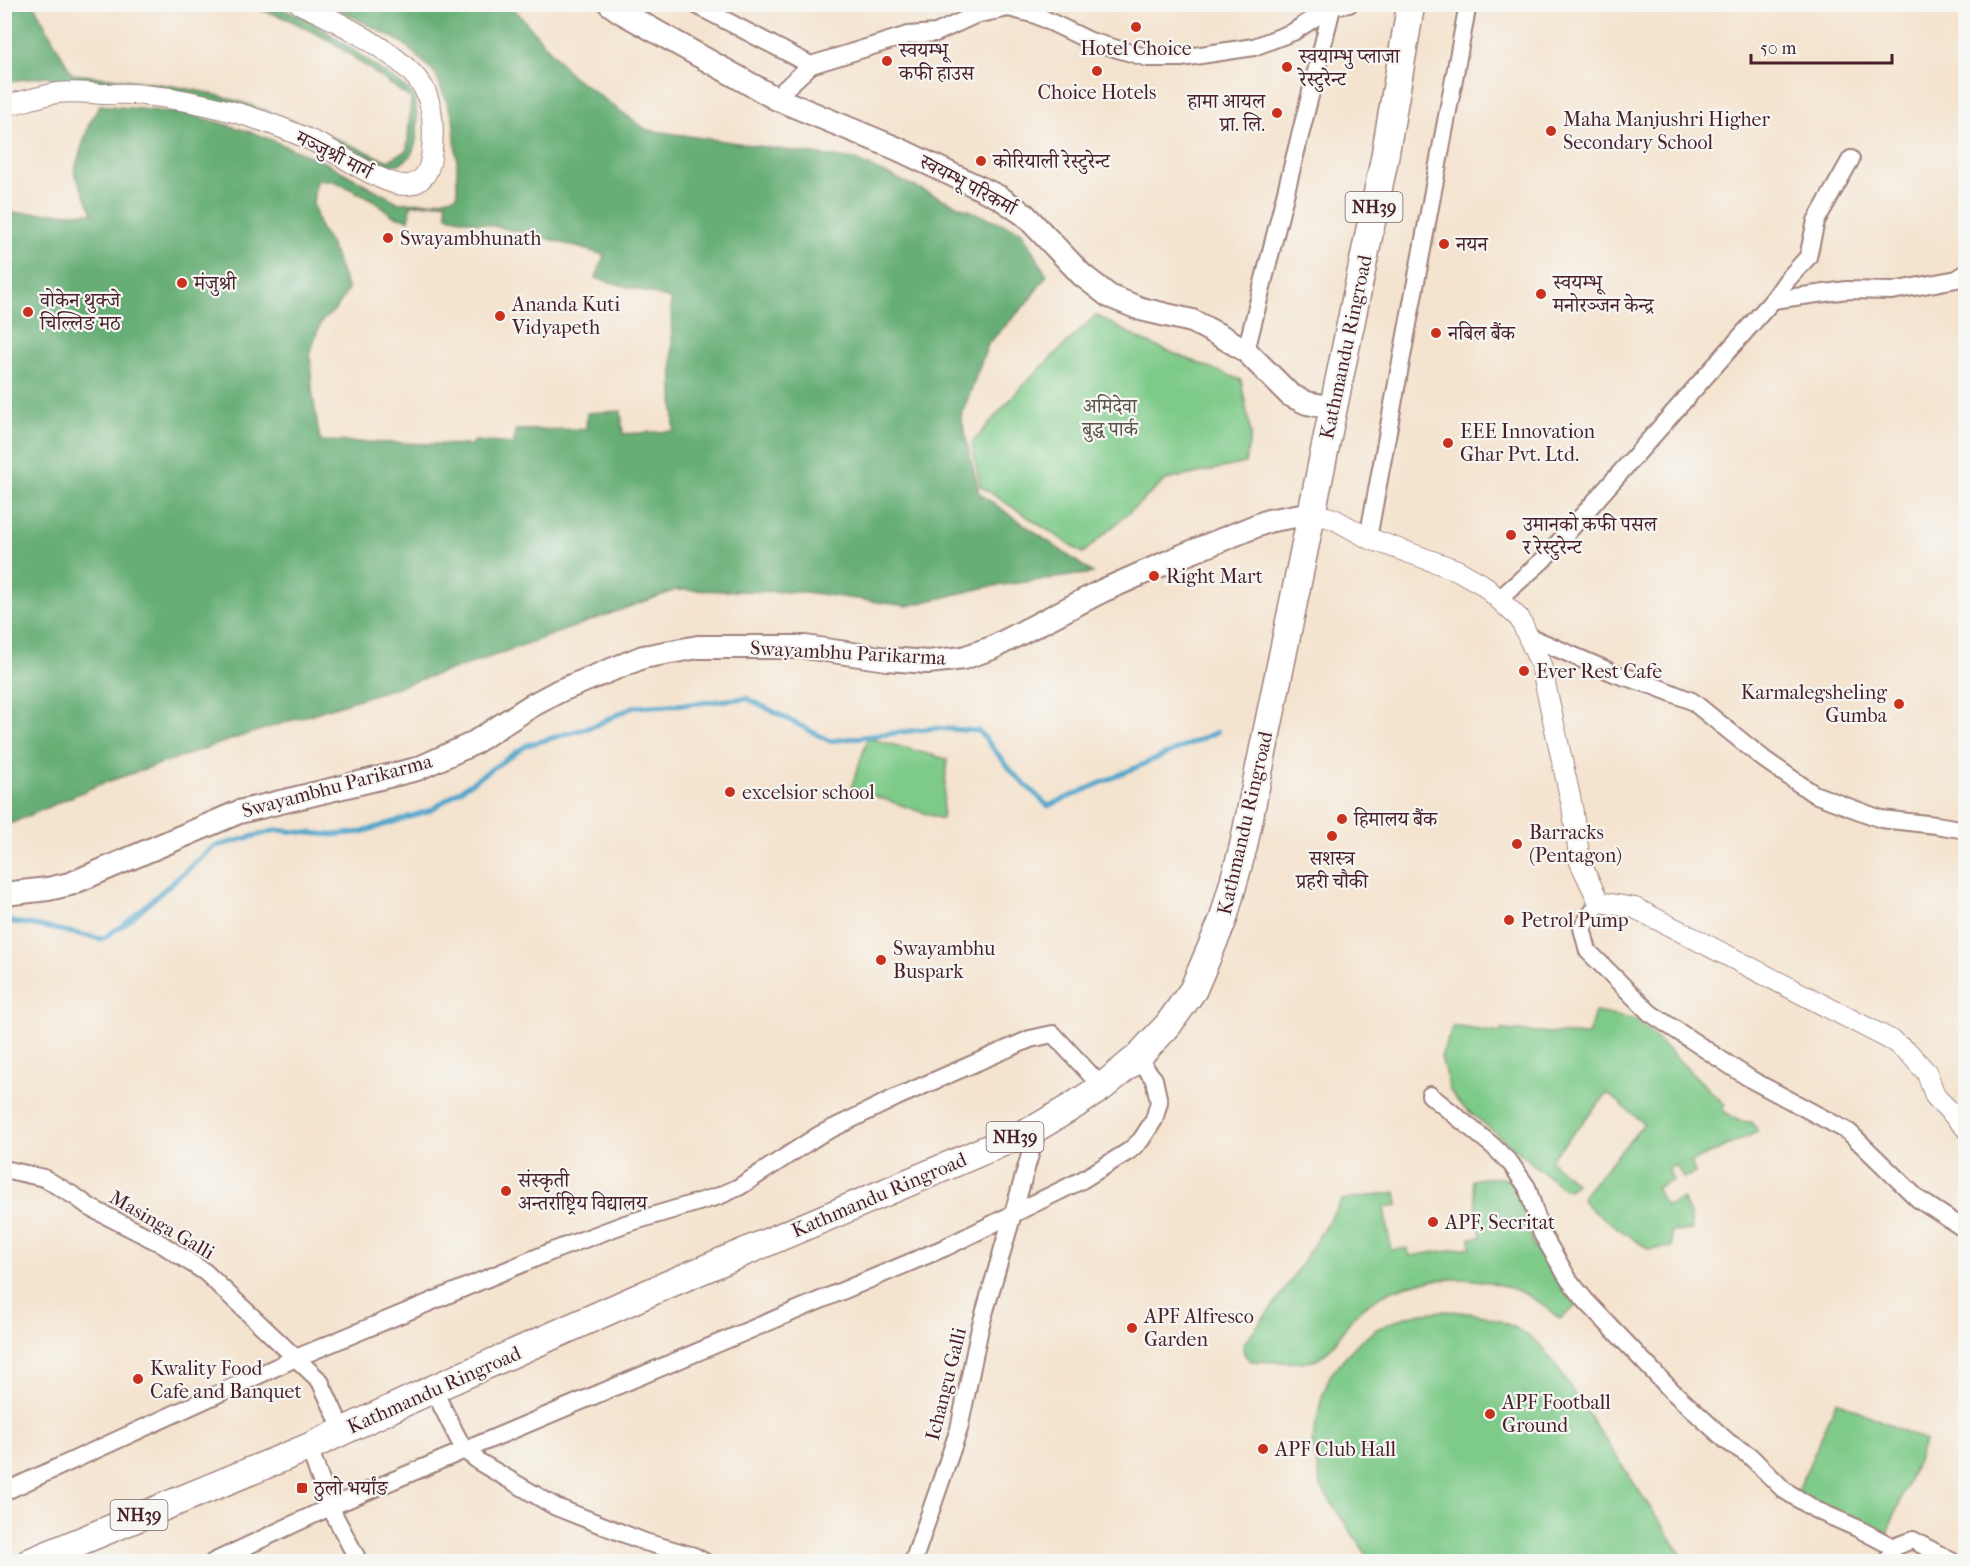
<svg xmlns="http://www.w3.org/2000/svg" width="1970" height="1566" viewBox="0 0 1970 1566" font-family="'IM FELL French Canon','Noto Serif Devanagari',serif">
<rect width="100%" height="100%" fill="#f6f6f2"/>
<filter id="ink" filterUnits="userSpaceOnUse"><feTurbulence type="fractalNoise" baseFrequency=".0167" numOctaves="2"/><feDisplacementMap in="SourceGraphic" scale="12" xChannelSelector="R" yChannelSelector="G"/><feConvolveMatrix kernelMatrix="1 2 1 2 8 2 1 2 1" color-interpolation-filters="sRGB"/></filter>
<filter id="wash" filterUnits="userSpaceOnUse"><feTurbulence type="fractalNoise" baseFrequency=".008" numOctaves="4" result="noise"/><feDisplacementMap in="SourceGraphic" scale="24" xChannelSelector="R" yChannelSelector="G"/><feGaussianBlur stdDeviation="1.35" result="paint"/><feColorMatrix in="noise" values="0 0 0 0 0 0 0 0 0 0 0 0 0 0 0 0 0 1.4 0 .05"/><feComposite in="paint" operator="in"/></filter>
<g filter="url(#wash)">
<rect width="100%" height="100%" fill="#f4e3ce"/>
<g fill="#7eca89" stroke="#64745a" stroke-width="1.5">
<path d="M1096,315L1143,341L1241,380L1251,434L1245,463L1166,480L1083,553L980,486L972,443L1024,384Z"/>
<path d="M868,738L947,759L942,819L851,788Z"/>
<path d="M1595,1012L1637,1020L1725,1105L1722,1110L1739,1121L1752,1122L1758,1132L1691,1162L1695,1173L1683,1178L1676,1165L1668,1169L1673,1180L1656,1188L1666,1206L1683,1199L1690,1215L1692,1230L1671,1232L1672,1247L1648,1249L1593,1211L1582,1200L1584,1194L1644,1124L1608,1093L1550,1160L1576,1184L1569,1190L1562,1188L1459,1103L1450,1091L1441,1057L1453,1026L1500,1033L1501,1030L1588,1035Z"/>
<path d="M1483,1178C1495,1178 1509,1176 1517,1185L1534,1247L1555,1278L1577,1305L1560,1319C1549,1310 1539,1301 1527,1295C1477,1271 1405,1273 1361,1309C1344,1323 1335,1351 1316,1360C1305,1365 1266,1361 1252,1361C1245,1357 1241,1352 1244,1343L1278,1300L1342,1200L1396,1192L1398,1205L1384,1207L1391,1250L1408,1248L1409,1256L1471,1247L1470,1238L1481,1237L1472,1180Z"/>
<path d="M1444,1311C1485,1312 1511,1321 1543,1347L1686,1561H1371L1322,1489L1312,1442L1322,1397L1330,1376L1344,1358L1358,1343L1377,1329L1399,1319L1422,1313Z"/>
<path d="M1837,1401L1925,1441L1886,1536L1796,1495Z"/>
</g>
<g fill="#66ae75" stroke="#586650" stroke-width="1.5" fill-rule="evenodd">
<path d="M4,5H34L72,74C126,80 182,84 234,100C287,116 337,139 388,161L407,150L411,99L332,42L290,20L247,5H271L309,19L413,93C420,121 424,176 378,163L287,123L127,86L61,83L47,76L5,82Z"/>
<path d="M330,5H511L571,75L647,130L855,160L961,207L1021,231L1047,275L1027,303L988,344L961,417L979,493L1093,573L987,587L907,606L805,592L676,590L479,661L239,737L98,785L5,826V213H93L74,172L89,124L100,105L190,114L257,134L326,163L399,203L432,202L457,196V161L453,117L435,73L403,43ZM316,180L334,181L373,200L392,215L409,220L411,205L446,202L447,216L535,235L604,255L596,278L671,299L674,431L623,434L621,411L587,413L586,429L515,430L514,444L474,441L471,445L320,441L312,390L310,352L321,322L336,309L348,290L331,245L320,228L313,203Z"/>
</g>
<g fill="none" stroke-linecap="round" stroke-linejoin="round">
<path stroke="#4ea4ca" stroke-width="5" d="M4,921L35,925L102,939L126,923L213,847L277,830L332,835L362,832L431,810L527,745L594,726L633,707L690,704L747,698L830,741L934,728L979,731L1014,774L1048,806L1217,732"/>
</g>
</g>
<g filter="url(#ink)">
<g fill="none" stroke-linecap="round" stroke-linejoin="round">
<defs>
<g id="minor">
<path d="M694,4L811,65L908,35L936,33L975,15L1009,8L1036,15L1090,41L1148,58H1181L1254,47L1293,32L1333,6L1349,4"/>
<path d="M775,98L811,65"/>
<path d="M1773,300L1847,290L1892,291L1957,279L1966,273"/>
<path d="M1245,350L1247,347L1333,4"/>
<path d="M1368,538L1468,4"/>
<path d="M1499,599L1543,560L1773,300L1787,280L1808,257L1816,221L1851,159"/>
<path d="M1528,636L1616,674L1654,686L1692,701L1765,760L1814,794L1881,819L1936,825L1966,830"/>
<path d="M1599,902L1582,928L1588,951L1650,1013L1752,1080L1849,1132L1918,1199L1966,1230"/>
<path d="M1430,1095L1493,1146L1511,1164L1527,1187L1542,1234L1569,1280L1586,1301L1671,1390L1728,1442L1750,1456L1784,1490L1816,1510L1857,1528L1893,1547"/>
<path d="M4,1169L44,1178L76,1197L91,1208L160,1243L205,1272L320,1381L343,1431"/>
<path d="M433,1389L464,1450L481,1463L556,1507L645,1542L694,1556L705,1562"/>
<path d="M309,1447L330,1507L359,1562"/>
<path d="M4,1492L296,1358L555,1250L625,1224L719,1196L739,1187L819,1135L897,1097L1030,1039L1053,1034L1102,1087"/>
<path d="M213,1562L330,1507L944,1248L1082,1180L1129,1151L1141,1140L1154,1120L1159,1102L1154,1079L1137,1058"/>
<path d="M913,1562L959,1429L980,1328L1038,1127"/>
<path d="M1887,1562L1893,1547L1913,1540L1953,1562"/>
</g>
<g id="tertiary">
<path d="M4,106C22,102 40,96 57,93C72,91 88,93 103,94C116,94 130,93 143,95C202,100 268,119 321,145C342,155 385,187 407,185C422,184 429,172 431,158C434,135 435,108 423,87C403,54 335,20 300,4"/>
<path d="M1312,513L1334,519L1368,538L1457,570L1482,584L1520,619L1541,665L1572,806L1580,862L1599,902L1635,908L1893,1041L1909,1053L1927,1073L1935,1096L1966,1128"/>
</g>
<g id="secondary">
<path d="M610,4L621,12L775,98L898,149L999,197L1025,215L1082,275L1109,296L1141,309L1192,321L1221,336L1245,350L1290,395L1307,403L1333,408"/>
<path d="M4,894L48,889L70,884L239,812L417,769L472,744L531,706L559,691L643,657L698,647H805L887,659L928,662L963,658L992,648L1102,591L1184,555L1268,521L1312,513"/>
</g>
<path id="trunk" d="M30,1562L309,1447L433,1389L662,1287L1011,1139L1038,1127L1073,1106L1102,1087L1137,1058L1168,1025L1193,990L1223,920L1243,848L1384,161L1411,4"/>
</defs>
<use href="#minor" stroke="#9f817c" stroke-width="20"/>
<use href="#tertiary" stroke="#9f817c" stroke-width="22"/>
<use href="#secondary" stroke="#9f817c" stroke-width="26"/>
<use href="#trunk" stroke="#9f817c" stroke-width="30"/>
<use href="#minor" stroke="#fff" stroke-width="16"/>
<use href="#tertiary" stroke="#fff" stroke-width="20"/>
<use href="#secondary" stroke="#fff" stroke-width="22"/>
<use href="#trunk" stroke="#fff" stroke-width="27"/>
</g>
</g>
<g fill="#c8321e" stroke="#f6f6f2" stroke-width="2">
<circle cx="1136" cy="27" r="6"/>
<circle cx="887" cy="61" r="6"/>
<circle cx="1287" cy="67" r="6"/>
<circle cx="1097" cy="71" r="6"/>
<circle cx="1277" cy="113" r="6"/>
<circle cx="1551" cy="131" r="6"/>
<circle cx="981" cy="161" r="6"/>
<circle cx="388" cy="238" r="6"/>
<circle cx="1444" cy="244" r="6"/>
<circle cx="182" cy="283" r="6"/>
<circle cx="1541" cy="294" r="6"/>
<circle cx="28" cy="312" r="6"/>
<circle cx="500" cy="316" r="6"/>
<circle cx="1436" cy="333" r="6"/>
<circle cx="1448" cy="443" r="6"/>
<circle cx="1511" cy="535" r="6"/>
<circle cx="1154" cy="576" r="6"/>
<circle cx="1524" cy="671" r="6"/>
<circle cx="1899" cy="704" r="6"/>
<circle cx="730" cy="792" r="6"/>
<circle cx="1342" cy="819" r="6"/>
<circle cx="1332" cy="836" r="6"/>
<circle cx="1517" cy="844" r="6"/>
<circle cx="1509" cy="920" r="6"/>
<circle cx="881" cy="960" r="6"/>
<circle cx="506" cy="1191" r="6"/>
<circle cx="1433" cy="1222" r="6"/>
<circle cx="1132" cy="1328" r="6"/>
<circle cx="138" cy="1379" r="6"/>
<circle cx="1490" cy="1414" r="6"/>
<circle cx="1263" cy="1449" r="6"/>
<rect x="296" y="1482" width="12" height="12" rx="3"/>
</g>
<g text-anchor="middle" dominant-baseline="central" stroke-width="4.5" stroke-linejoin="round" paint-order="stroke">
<g fill="#f6f6f2" stroke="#7e6067" stroke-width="1.5">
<rect x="1345.5" y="192" width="57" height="30" rx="4.5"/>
<rect x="986.5" y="1122" width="57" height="30" rx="4.5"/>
<rect x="110.5" y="1500" width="57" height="30" rx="4.5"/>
</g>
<g font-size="18" font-weight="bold" fill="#4a1f2b">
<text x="1374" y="207">NH39</text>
<text x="1015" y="1137">NH39</text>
<text x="139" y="1515">NH39</text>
</g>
<g font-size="20" fill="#4a1f2b" stroke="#f6f6f2" text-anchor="start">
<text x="1136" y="48" text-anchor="middle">Hotel Choice</text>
<text x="899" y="50">स्वयम्भू<tspan x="899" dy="23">कफी हाउस</tspan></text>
<text x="1299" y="56">स्वयाम्भु प्लाजा<tspan x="1299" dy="23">रेस्टुरेन्ट</tspan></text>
<text x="1097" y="92" text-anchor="middle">Choice Hotels</text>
<text x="1265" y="101" text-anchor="end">हामा आयल<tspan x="1265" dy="23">प्रा. लि.</tspan></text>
<text x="1563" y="119">Maha Manjushri Higher<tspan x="1563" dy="23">Secondary School</tspan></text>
<text x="993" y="161">कोरियाली रेस्टुरेन्ट</text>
<text x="400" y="238">Swayambhunath</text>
<text x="1456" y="244">नयन</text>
<text x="1553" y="282">स्वयम्भू<tspan x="1553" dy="23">मनोरञ्जन केन्द्र</tspan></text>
<text x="194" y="283">मंजुश्री</text>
<text x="40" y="300">वोकेन थुक्जे<tspan x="40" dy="23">चिल्लिङ मठ</tspan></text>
<text x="512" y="304">Ananda Kuti<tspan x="512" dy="23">Vidyapeth</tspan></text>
<text x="1448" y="333">नबिल बैंक</text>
<text x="1460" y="431">EEE Innovation<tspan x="1460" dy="23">Ghar Pvt. Ltd.</tspan></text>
<text x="1523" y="524">उमानको कफी पसल<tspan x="1523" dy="23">र रेस्टुरेन्ट</tspan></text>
<text x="1166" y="576">Right Mart</text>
<text x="1536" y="671">Ever Rest Cafe</text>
<text x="1887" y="692" text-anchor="end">Karmalegsheling<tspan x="1887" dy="23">Gumba</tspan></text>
<text x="742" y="792">excelsior school</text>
<text x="1354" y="819">हिमालय बैंक</text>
<text x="1529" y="832">Barracks<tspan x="1529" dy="23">(Pentagon)</tspan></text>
<text x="1332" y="858" text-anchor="middle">सशस्त्र<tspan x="1332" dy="23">प्रहरी चौकी</tspan></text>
<text x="1521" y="920">Petrol Pump</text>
<text x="893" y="948">Swayambhu<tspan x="893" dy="23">Buspark</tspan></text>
<text x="518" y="1180">संस्कृती<tspan x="518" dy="23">अन्तर्राष्ट्रिय विद्यालय</tspan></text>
<text x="1445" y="1222">APF, Secritat</text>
<text x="1144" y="1316">APF Alfresco<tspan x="1144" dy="23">Garden</tspan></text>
<text x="150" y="1368">Kwality Food<tspan x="150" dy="23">Cafe and Banquet</tspan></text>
<text x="1502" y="1402">APF Football<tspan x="1502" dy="23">Ground</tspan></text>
<text x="1275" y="1449">APF Club Hall</text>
<text x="314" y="1488">ठुलो भर्यांङ</text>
</g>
<g font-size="20" fill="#4a1f2b" stroke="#f6f6f2">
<text transform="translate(334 155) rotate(27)">मञ्जुश्री मार्ग</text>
<text transform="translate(968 185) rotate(28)">स्वयम्भू परिकर्मा</text>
<text transform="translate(1346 347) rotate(-78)">Kathmandu Ringroad</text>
<text transform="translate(848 653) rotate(3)">Swayambhu Parikarma</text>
<text transform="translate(337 786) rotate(-15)">Swayambhu Parikarma</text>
<text transform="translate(1245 823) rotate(-77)">Kathmandu Ringroad</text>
<text transform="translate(879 1195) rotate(-23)">Kathmandu Ringroad</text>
<text transform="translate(162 1225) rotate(30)">Masinga Galli</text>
<text transform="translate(946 1384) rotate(-76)">Ichangu Galli</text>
<text transform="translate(434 1390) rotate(-24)">Kathmandu Ringroad</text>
</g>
<g font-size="20" fill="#5a5247" stroke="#f6f6f2">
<text x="1110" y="406">अमिदेवा<tspan x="1110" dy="23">बुद्ध पार्क</tspan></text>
</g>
</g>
<rect width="1970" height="1566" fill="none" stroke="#f6f6f2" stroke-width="24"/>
<path d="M1751 54v9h141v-9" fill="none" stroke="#4a1f2b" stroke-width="3"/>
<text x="1760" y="54" font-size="18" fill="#4a1f2b" stroke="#f6f6f2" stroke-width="4.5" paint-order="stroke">50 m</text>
</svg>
